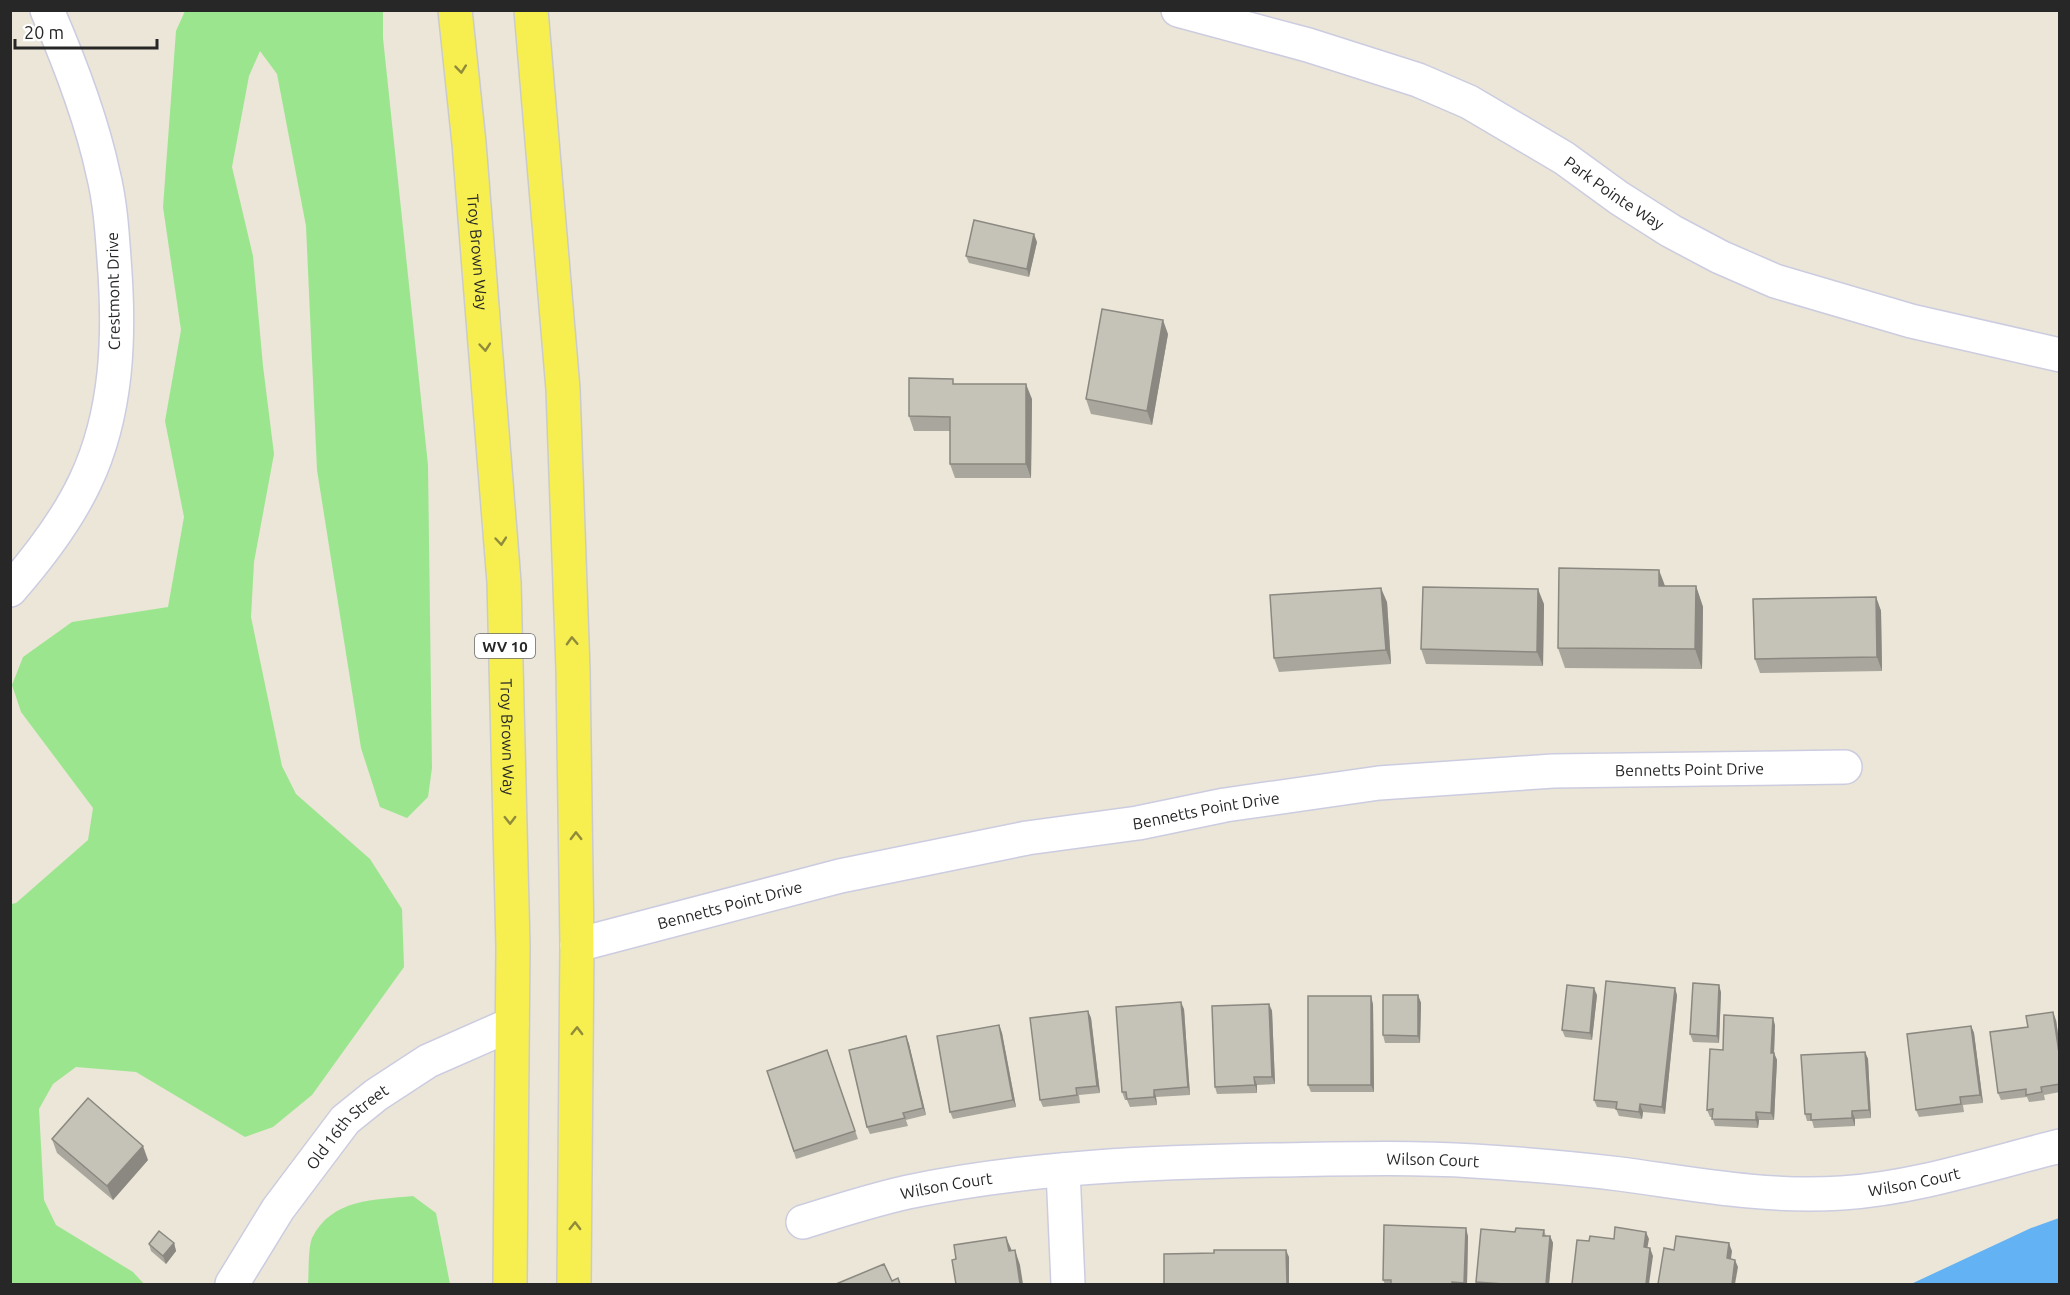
<svg xmlns="http://www.w3.org/2000/svg" width="2070" height="1295" viewBox="0 0 2070 1295" font-family="Ubuntu,sans-serif">
<rect width="100%" height="100%" fill="#ebe6d7"/>
<g fill="#9ce58f">
<path d="M185,11H383V38L428,465L432,768L428,797L407,818L380,807L361,748L317,470L306,226L277,74L260,51L249,76L232,167L253,256L263,366L274,454L254,562L251,617L282,766L296,794L370,859L402,909L404,967L312,1095L273,1127L245,1137L136,1072L76,1067L53,1084L39,1109L44,1200L56,1225L133,1272L144,1284H11V904L16,903L88,840L93,808L21,712L12,685L23,657L72,622L168,607L184,517L165,421L181,330L163,207L176,31Z"/>
<path d="M413,1196L436,1213L450,1284H308C309,1273 308,1248 312,1238C332,1198 375,1200 413,1196Z"/>
</g>
<path fill="#62b2f4" d="M2059,1218V1284H1911L2031,1228Z"/>
<g fill="none" stroke-linecap="round" stroke-linejoin="round">
<defs>
<g id="minor">
<path id="s1" d="M1178,10L1308,45L1418,80L1469,102L1564,158L1619,198L1671,231L1720,257L1775,281L1911,321L2060,355"/>
<path d="M10,590C39,557 66,522 85,482C118,413 120,334 114,259C112,230 110,201 103,173C91,117 70,63 47,10"/>
<path id="s2" d="M577,945L840,876L1027,838L1138,823L1225,805L1379,783L1553,771L1845,767"/>
<path d="M1063,1170L1068,1284"/>
<path id="s3" d="M803,1222C838,1211 872,1200 908,1192C1028,1167 1153,1162 1276,1160C1341,1159 1408,1157 1474,1161C1522,1164 1571,1168 1620,1174C1694,1184 1766,1198 1842,1193C1916,1188 1988,1164 2060,1146"/>
<path id="s4" d="M232,1284L278,1209L345,1120L376,1095L428,1061L512,1024"/>
</g>
<g id="major">
<path id="s5" d="M455,10L469,143L504,582L513,947L510,1284"/>
<path d="M531,10L563,389L573,670L577,945L574,1284"/>
</g>
</defs>
<use href="#minor" stroke="#cccce1" stroke-width="36"/>
<use href="#major" stroke="#cbcbcb" stroke-width="36"/>
<use href="#minor" stroke="#fff" stroke-width="33"/>
<use href="#major" stroke="#f7ef4f" stroke-width="33"/>
</g>
<g fill="#a9a79d">
<path d="M1037,242L1029,277L969,263L966,256Z"/>
<path d="M1168,334L1152,425L1091,414L1086,399Z"/>
<path d="M955,384L1032,399L1031,478H955L950,464V431H914L909,416Z"/>
<path d="M1665,586H1696L1703,607L1702,669L1565,668L1558,648Z"/>
<path d="M1876,597L1881,611L1882,671L1760,673L1755,659Z"/>
<path d="M1387,602L1391,664L1279,672L1274,658Z"/>
<path d="M1544,604L1543,666L1426,664L1421,649Z"/>
<path d="M1721,992L1719,1043L1693,1042L1690,1034Z"/>
<path d="M1418,995L1421,1003L1420,1043H1385L1383,1035Z"/>
<path d="M1597,995L1592,1040L1565,1037L1562,1030Z"/>
<path d="M1677,995L1665,1114L1643,1112L1642,1119L1619,1116L1616,1109L1597,1107L1594,1100Z"/>
<path d="M1269,1004L1272,1011L1275,1084L1257,1085V1093L1217,1094L1215,1087Z"/>
<path d="M1373,1004L1374,1092H1311L1308,1085Z"/>
<path d="M1184,1009L1190,1095L1156,1097L1157,1105L1130,1107L1127,1100H1125L1122,1092Z"/>
<path d="M1088,1011L1091,1018L1100,1093L1079,1095L1080,1103L1043,1107L1040,1100Z"/>
<path d="M2056,1020L2060,1048V1092L2044,1095L2045,1100L2029,1102L2027,1097L2001,1100L1998,1093L2028,1027Z"/>
<path d="M999,1025L1002,1033L1016,1107L953,1119L950,1112Z"/>
<path d="M1775,1025L1774,1053L1777,1060L1774,1120H1759L1758,1128L1715,1126L1712,1117H1710L1707,1110L1723,1050Z"/>
<path d="M1971,1026L1974,1033L1983,1103L1963,1105L1964,1112L1919,1117L1916,1110Z"/>
<path d="M906,1036L909,1044L926,1115L906,1120L908,1126L870,1134L867,1127Z"/>
<path d="M827,1050L858,1139L796,1159L767,1071Z"/>
<path d="M1865,1052L1868,1059L1871,1118L1855,1119V1126L1814,1128L1812,1121H1807L1805,1114Z"/>
<path d="M52,1139L148,1160L113,1200L57,1153Z"/>
<path d="M1544,1230L1546,1236H1550L1553,1243L1549,1284H1477L1476,1282L1515,1232Z"/>
<path d="M1468,1236L1467,1284H1385L1383,1280Z"/>
<path d="M174,1243L176,1251L166,1264L151,1251L149,1244Z"/>
</g>
<g fill="#8a8880">
<path d="M1034,234L1037,242L1029,277L1027,269Z"/>
<path d="M1163,320L1168,334L1152,425L1147,411Z"/>
<path d="M1026,384L1032,399L1031,478L1026,464Z"/>
<path d="M1659,570L1667,591L1659,586Z"/>
<path d="M1696,586L1703,607L1702,669L1695,649Z"/>
<path d="M1381,588L1387,602L1391,664L1386,650Z"/>
<path d="M1538,589L1544,604L1543,666L1537,652Z"/>
<path d="M1876,597L1881,611L1882,671L1877,657Z"/>
<path d="M1719,985L1721,992L1719,1043L1717,1036Z"/>
<path d="M1594,988L1597,995L1592,1040L1590,1033Z"/>
<path d="M1675,988L1677,995L1665,1114L1662,1107Z"/>
<path d="M1418,995L1421,1003L1420,1043L1418,1036Z"/>
<path d="M1371,996L1373,1004L1374,1092L1371,1085Z"/>
<path d="M1181,1002L1184,1009L1190,1095L1188,1087Z"/>
<path d="M1269,1004L1272,1011L1275,1084L1272,1077Z"/>
<path d="M1088,1011L1091,1018L1100,1093L1097,1086Z"/>
<path d="M2053,1012L2056,1020L2060,1048V1060Z"/>
<path d="M1773,1018L1775,1025L1774,1053L1777,1060L1774,1120L1771,1113V1053Z"/>
<path d="M999,1025L1002,1033L1016,1107L1013,1100Z"/>
<path d="M1971,1026L1974,1033L1983,1103L1980,1095Z"/>
<path d="M906,1036L909,1044L926,1115L923,1108Z"/>
<path d="M1865,1052L1868,1059L1871,1118L1869,1110Z"/>
<path d="M1254,1077L1257,1085V1093L1255,1085Z"/>
<path d="M1154,1090L1156,1097L1157,1105L1154,1097Z"/>
<path d="M1640,1104L1643,1112L1642,1119L1639,1112Z"/>
<path d="M1852,1111L1855,1119V1126L1852,1118Z"/>
<path d="M1756,1112L1759,1120L1758,1128L1756,1120Z"/>
<path d="M143,1146L148,1160L113,1200L107,1186Z"/>
<path d="M1466,1228L1468,1236L1467,1284H1465L1464,1283Z"/>
<path d="M1646,1232L1649,1239L1646,1255L1644,1247Z"/>
<path d="M1550,1236L1553,1243L1549,1284H1546Z"/>
<path d="M1006,1237L1012,1251H1009Z"/>
<path d="M174,1243L176,1251L166,1264L163,1256Z"/>
<path d="M1729,1243L1732,1251L1730,1266L1727,1258Z"/>
<path d="M1650,1248L1653,1256L1649,1284H1646Z"/>
<path d="M1015,1250L1020,1265L1023,1284H1020Z"/>
<path d="M1286,1250L1289,1257V1284H1287Z"/>
<path d="M1735,1260L1738,1267L1735,1284H1732Z"/>
</g>
<g fill="#c5c2b7" stroke="#8a8880" stroke-width="1.5">
<path d="M974,220L1034,234L1027,269L966,256Z"/>
<path d="M1102,309L1163,320L1147,411L1086,399Z"/>
<path d="M909,378L953,379V384H1026V464H950V417L909,416Z"/>
<path d="M1559,568L1659,570V586H1696L1695,649L1558,648Z"/>
<path d="M1423,587L1538,589L1537,652L1421,649Z"/>
<path d="M1381,588L1386,650L1274,658L1270,595Z"/>
<path d="M1876,597L1877,657L1755,659L1753,599Z"/>
<path d="M1606,981L1675,988L1662,1107L1640,1104L1639,1112L1616,1109L1617,1102L1594,1100Z"/>
<path d="M1693,983L1719,985L1717,1036L1690,1034Z"/>
<path d="M1567,985L1594,988L1590,1033L1562,1030Z"/>
<path d="M1383,995H1418V1036L1383,1035Z"/>
<rect x="1308" y="996" width="63" height="89"/>
<path d="M1181,1002L1188,1087L1154,1090V1097L1127,1099L1126,1092H1122L1116,1007Z"/>
<path d="M1269,1004L1272,1077H1254L1255,1085L1215,1087L1212,1006Z"/>
<path d="M1088,1011L1097,1086L1076,1088L1077,1095L1040,1100L1030,1018Z"/>
<path d="M2053,1012L2060,1060V1084L2041,1087L2042,1092L2026,1095V1089L1998,1093L1990,1032L2028,1027L2026,1016Z"/>
<path d="M1724,1015L1773,1018L1771,1053H1774L1771,1113L1756,1112V1120L1712,1119L1713,1109L1707,1110L1710,1049L1723,1050Z"/>
<path d="M999,1025L1013,1100L950,1112L937,1036Z"/>
<path d="M1971,1026L1980,1095L1960,1097L1961,1104L1916,1110L1907,1034Z"/>
<path d="M906,1036L923,1108L903,1113L905,1118L867,1127L849,1050Z"/>
<path d="M827,1050L855,1131L794,1151L767,1071Z"/>
<path d="M1865,1052L1869,1110L1852,1111V1118L1811,1120V1114H1805L1801,1055Z"/>
<path d="M88,1098L143,1146L107,1186L52,1139Z"/>
<path d="M1384,1225L1466,1228L1464,1283L1452,1282V1284H1391V1280H1383Z"/>
<path d="M1615,1227L1646,1232L1644,1247L1650,1248L1646,1284H1572L1577,1240L1589,1241L1590,1236L1614,1239Z"/>
<path d="M1516,1228L1544,1230L1543,1236H1550L1546,1284H1504L1476,1282L1481,1229L1515,1232Z"/>
<path d="M159,1231L174,1243L163,1256L149,1244Z"/>
<path d="M1676,1236L1729,1243L1727,1258L1735,1260L1732,1284H1658L1664,1248L1674,1250Z"/>
<path d="M1006,1237L1009,1251L1015,1250L1020,1284H956L952,1260L956,1259L954,1245Z"/>
<path d="M1214,1250H1286L1287,1284H1164V1254L1214,1253Z"/>
<path d="M884,1264L892,1281L898,1278L900,1284H836Z"/>
</g>
<defs><path id="oneway-chevron" d="M-2-3.5L2.5 0L-2 3.5" fill="none" stroke-width="1.6" stroke-linecap="round" stroke-linejoin="round" transform="scale(1.5)"/></defs>
<g stroke="#8f8b3b">
<use href="#oneway-chevron" transform="translate(461 69) rotate(84)"/>
<use href="#oneway-chevron" transform="translate(485 347) rotate(85)"/>
<use href="#oneway-chevron" transform="translate(501 541) rotate(85)"/>
<use href="#oneway-chevron" transform="translate(572 641) rotate(-92)"/>
<use href="#oneway-chevron" transform="translate(510 820) rotate(89)"/>
<use href="#oneway-chevron" transform="translate(576 836) rotate(-91)"/>
<use href="#oneway-chevron" transform="translate(577 1031) rotate(-89)"/>
<use href="#oneway-chevron" transform="translate(575 1226) rotate(-89)"/>
</g>
<g text-anchor="middle" dominant-baseline="central" stroke-width="5" stroke-linejoin="round" paint-order="stroke">
<rect fill="#fff" stroke="#686868" stroke-width="1.5" x="475" y="634" width="60" height="24" rx="4.5"/>
<g font-size="15" font-weight="bold" fill="#272727">
<text x="505" y="646">WV 10</text>
</g>
<g font-size="16" fill="#272727" stroke="#fff">
<text stroke="none"><textPath href="#s1" startOffset="477">Park Pointe Way</textPath></text>
<text stroke="none"><textPath href="#s5" startOffset="243">Troy Brown Way</textPath></text>
<text transform="translate(113 291) rotate(-91)">Crestmont Drive</text>
<text stroke="none"><textPath href="#s5" startOffset="729">Troy Brown Way</textPath></text>
<text stroke="none"><textPath href="#s2" startOffset="1130">Bennetts Point Drive</textPath></text>
<text stroke="none"><textPath href="#s2" startOffset="644">Bennetts Point Drive</textPath></text>
<text stroke="none"><textPath href="#s2" startOffset="158">Bennetts Point Drive</textPath></text>
<text stroke="none"><textPath href="#s4" startOffset="196">Old 16th Street</textPath></text>
<text stroke="none"><textPath href="#s3" startOffset="636">Wilson Court</textPath></text>
<text stroke="none"><textPath href="#s3" startOffset="1120">Wilson Court</textPath></text>
<text stroke="none"><textPath href="#s3" startOffset="148">Wilson Court</textPath></text>
</g>
</g>
<rect width="2070" height="1295" fill="none" stroke="#272727" stroke-width="24"/>
<path d="M15 39v9h142v-9" fill="none" stroke="#272727" stroke-width="3"/>
<text x="24" y="39" font-size="18" fill="#272727" stroke="#ffffff" stroke-width="4.5" paint-order="stroke">20 m</text>
</svg>
